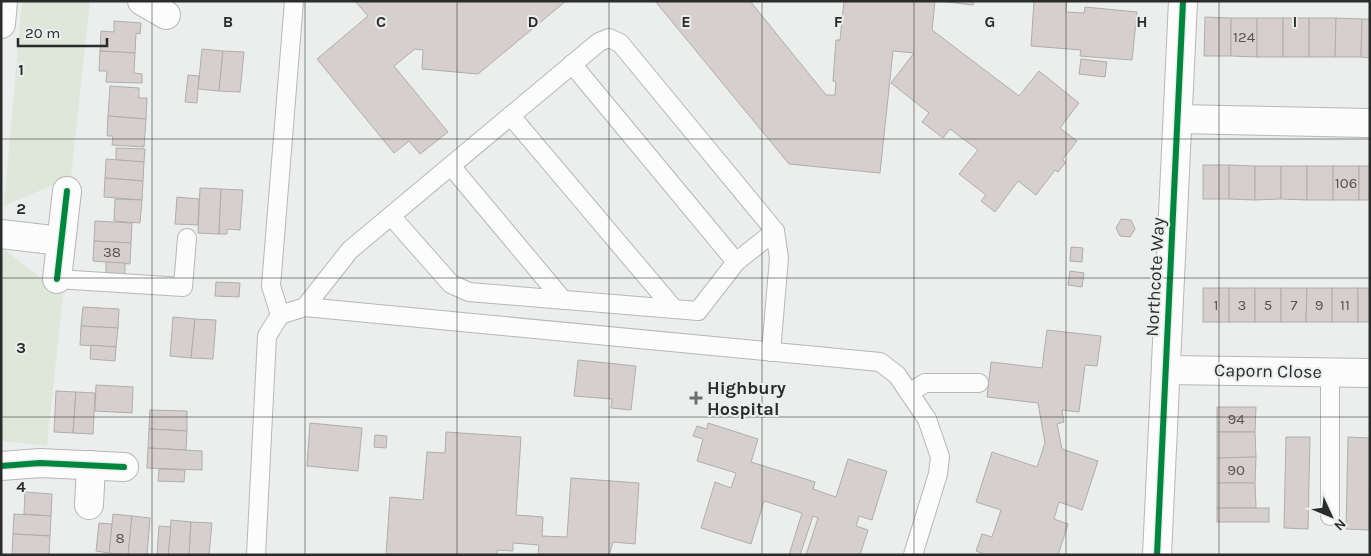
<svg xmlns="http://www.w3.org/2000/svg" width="1371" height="556" viewBox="0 0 1371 556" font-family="Karla,sans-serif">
<rect width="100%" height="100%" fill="#eceded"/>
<g fill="#dfe7da">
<path d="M22,1H90L71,177L4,206Z"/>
<path d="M1,247L63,295L47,446L1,441Z"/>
</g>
<g fill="#d6cfcd" stroke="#aeaeae">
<path d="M355,1H566L478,74L422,69L423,50L415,49L394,66L448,132L420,154L409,141L394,153L317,59L368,16Z"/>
<path d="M750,1L826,95H835L836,82L833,81L836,40H840L844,1H935L932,30L1019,96L1039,71L1079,103L1060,128L1077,141L1062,160L1066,162L1058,172L1055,170L1036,195L1018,181L995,212L981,201L986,195L959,174L978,150L950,129L943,138L922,122L929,113L891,83L914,53L893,51L880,173L789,164L655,1Z"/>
<path d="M938,1H974L973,5Z"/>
<path d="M1034,1H1067L1066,12L1084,13L1085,7L1137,12L1132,60L1080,56L1081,50L1031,46Z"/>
<path d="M1205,17L1231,18V56H1204Z"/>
<path d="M1231,18H1257V57L1231,56Z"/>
<rect x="1257" y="18" width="26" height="39"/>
<rect x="1283" y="18" width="26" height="39"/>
<path d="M1309,18H1336L1335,57H1309Z"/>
<path d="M1336,18L1362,19L1361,57H1335Z"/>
<path d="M1362,19H1370V58L1361,57Z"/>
<path d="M114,21L141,23L140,34L136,33L135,53L100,51L101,31L114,32Z"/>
<path d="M202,49L223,51L219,91L198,89Z"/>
<path d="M100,51L135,53L134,73L142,74V83L106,82L107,71H99Z"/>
<path d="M223,51L244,52L240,92L219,91Z"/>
<path d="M1081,59L1107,62L1105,77L1079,74Z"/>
<path d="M188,75L199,76L197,103L185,102Z"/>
<path d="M110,86L139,88V98H147L146,119L108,116Z"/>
<path d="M108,116L146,119L144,147L112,145L113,136H107Z"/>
<path d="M116,148L145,149L144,162L116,160Z"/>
<path d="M106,159L144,162L143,181L105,178Z"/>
<rect x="1203" y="165" width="26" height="34"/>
<path d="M1229,165L1255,166V200L1229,199Z"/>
<path d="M1255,166H1281V199L1255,200Z"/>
<path d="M1281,166H1307V200L1281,199Z"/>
<rect x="1307" y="166" width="26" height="34"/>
<rect x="1333" y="166" width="26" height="34"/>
<rect x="1359" y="166" width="11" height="34"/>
<path d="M105,178L143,181L142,200L104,197Z"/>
<path d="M200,188L221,189L219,234L198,233Z"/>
<path d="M221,189L243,190L240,230L227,229V234H219Z"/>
<path d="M177,197L199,199L198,225L175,224Z"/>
<path d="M115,199L142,200L140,223L114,221Z"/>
<path d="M1121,219L1131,220L1135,229L1130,237L1120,236L1116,228Z"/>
<path d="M95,221L132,223L131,243L94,241Z"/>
<path d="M94,241L131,243L130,264L93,261Z"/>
<path d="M1071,247L1083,248L1082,262L1070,261Z"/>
<path d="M106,262L125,263V274L106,273Z"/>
<path d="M1070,271L1084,273L1082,287L1068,285Z"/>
<path d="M216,282L240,283L239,297L215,296Z"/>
<rect x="1203" y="288" width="26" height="34"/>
<rect x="1229" y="288" width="26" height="34"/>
<rect x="1255" y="288" width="26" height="34"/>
<path d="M1281,288H1307L1306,322H1281Z"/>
<path d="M1307,288H1332V322H1306Z"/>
<rect x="1332" y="288" width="26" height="34"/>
<rect x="1358" y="288" width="12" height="34"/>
<path d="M83,307L119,309L118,328L81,326Z"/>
<path d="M173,317L195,319L191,358L170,356Z"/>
<path d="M195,319L216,320L213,359L191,358Z"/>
<path d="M81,326L118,328L116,347L80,345Z"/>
<path d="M1047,330L1101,336L1097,366L1085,365L1079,412L1062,410L1064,422L1057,424L1062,449L1098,461L1082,510L1059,502L1054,519L1068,524L1058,555H986L976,551L982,534L992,537L1001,510L976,502L992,452L1037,467L1045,443L1038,403L987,397L991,362L1042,368Z"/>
<path d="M91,345L116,347L115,361L90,359Z"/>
<path d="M578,360L636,366L631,410L611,408L612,399L574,396Z"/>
<path d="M96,385L133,387L132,413L95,411Z"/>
<path d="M56,391L76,392L73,433L54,432Z"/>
<path d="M76,392L95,393L93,434L73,433Z"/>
<path d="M1217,407H1256L1255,432H1217Z"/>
<path d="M150,410L187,411V431L149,429Z"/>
<path d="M310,423L362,428L358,471L307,466Z"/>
<path d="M708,423L758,439L751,462L815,482L813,489L836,497L848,459L887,471L872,520L859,516L858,520L856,526L868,530L860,555H806L818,518L813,516L800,555H789L802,513L764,501L751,544L701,528L715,482L731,488L736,473L697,461L703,439L693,436L697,426L707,429Z"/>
<path d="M149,429L187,431L186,450L148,448Z"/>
<path d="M446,432L521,437L516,515L543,517L542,536L567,537L571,478L639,483L635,544L613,542L609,555H538L539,545L513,543V551L497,550V555H386L390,497L423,500L427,452L445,453Z"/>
<path d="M1217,432H1255L1256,457L1217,458Z"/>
<path d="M375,435L387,436L386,448L374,447Z"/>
<path d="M1286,437H1310L1308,529L1284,528Z"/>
<path d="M1348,437L1370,438L1369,530L1346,529Z"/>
<path d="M148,448L202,451V470L147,468Z"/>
<path d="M1256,457L1255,483H1217V458Z"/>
<path d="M159,469L185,470L184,482L158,481Z"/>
<path d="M1217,483H1255L1256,508H1217Z"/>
<path d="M25,492L52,494L51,516L24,514Z"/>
<rect x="1217" y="508" width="52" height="14"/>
<path d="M14,514L51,516L50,536L13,534Z"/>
<path d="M113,514L132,516L128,555L109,553Z"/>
<path d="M132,516L150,518L147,555H128Z"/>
<path d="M171,520L191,522L189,555H168Z"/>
<path d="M191,522L212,523L209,555H189Z"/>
<path d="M99,523L112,524L109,553L96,551Z"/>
<path d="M159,526L171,527L168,555H157Z"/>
<path d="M13,534L50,536L49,555H12Z"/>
</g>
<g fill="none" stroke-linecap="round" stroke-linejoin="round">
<defs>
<g id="service">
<path d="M572,64L736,262"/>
<path d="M511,116L674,309"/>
<path d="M451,166L563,300"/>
<path d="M391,216L451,284L469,292L698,311L736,262L775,231"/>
<path d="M57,279L183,287L187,238"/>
<path d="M305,307L350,250L599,42L609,38L620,43L775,231L779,258L771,352"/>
<path d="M280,315L271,286L294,1"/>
<path d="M909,393L925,383H979"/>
<path d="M1330,516V372"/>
<path d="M256,555L267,336L280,315L305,307L880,362L897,375L927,419L940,457L938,474L913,555"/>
</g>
<g id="minor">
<path d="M142,1L166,15"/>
<path d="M1,24L3,1"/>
<path d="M1178,119L1370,123"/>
<path d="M1,234L61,241"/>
<path d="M57,279L67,191"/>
<path d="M1166,370L1370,373"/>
<path d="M1,466L40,463L124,467"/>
<path d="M89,505L91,465"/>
<path d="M1157,555L1183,1"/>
</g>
</defs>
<use href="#service" stroke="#b6b7b7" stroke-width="20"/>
<use href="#minor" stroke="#b6b7b7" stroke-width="30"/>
<use href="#service" stroke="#fcfcfc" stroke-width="18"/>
<use href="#minor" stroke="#fcfcfc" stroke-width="28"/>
<defs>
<g id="cycleway">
<path d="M57,279L67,191"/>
<path d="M1,466L40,463L124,467"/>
<path d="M1157,555L1183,1"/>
</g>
</defs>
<use href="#cycleway" stroke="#ebedee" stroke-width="9"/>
<use href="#cycleway" stroke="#00873e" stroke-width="6"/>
</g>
<path fill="none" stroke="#2a2b2b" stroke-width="1" stroke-opacity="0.55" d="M152,1V555M305,1V555M457,1V555M609,1V555M762,1V555M914,1V555M1066,1V555M1219,1V555M1,139H1370M1,278H1370M1,417H1370"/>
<path fill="#6e6f6f" stroke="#ebedee" stroke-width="2" d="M693.5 390.5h5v5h5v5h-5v5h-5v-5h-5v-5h5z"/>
<g text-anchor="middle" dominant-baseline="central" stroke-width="4" stroke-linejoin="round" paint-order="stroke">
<g font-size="15" fill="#555454">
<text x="1244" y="37">124</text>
<text x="1346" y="183">106</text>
<text x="112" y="252">38</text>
<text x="1216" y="305">1</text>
<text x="1242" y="305">3</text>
<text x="1268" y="305">5</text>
<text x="1294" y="305">7</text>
<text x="1319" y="305">9</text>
<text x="1345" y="305">11</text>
<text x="1236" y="419">94</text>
<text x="1236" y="470">90</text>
<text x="120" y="538">8</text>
</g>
<g font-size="18" fill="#2a2b2b" stroke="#ebedee">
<text transform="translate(1155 277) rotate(-87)">Northcote Way</text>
<text transform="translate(1268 371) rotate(1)">Caporn Close</text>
</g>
<g font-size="18" font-weight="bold" fill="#2a2b2b" stroke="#ebedee" text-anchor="start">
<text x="707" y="388">Highbury<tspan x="707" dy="21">Hospital</tspan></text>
</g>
</g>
<g font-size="16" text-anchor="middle" font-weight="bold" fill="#2a2b2b" stroke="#ebedee" stroke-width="4" stroke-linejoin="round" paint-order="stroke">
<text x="228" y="27">B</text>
<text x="381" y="27">C</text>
<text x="533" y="27">D</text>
<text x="686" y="27">E</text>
<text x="838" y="27">F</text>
<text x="990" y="27">G</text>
<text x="1142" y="27">H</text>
<text x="1295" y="27">I</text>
<text x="21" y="75">1</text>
<text x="21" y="214">2</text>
<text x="21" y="353">3</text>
<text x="21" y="492">4</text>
</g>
<rect width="1371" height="556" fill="none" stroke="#2a2b2b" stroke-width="5"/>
<g transform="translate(1331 516) rotate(134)" stroke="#ebedee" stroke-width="4" paint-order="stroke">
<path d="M0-4L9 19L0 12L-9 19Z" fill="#2a2b2b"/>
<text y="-8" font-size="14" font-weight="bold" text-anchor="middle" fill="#2a2b2b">N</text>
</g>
<path d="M18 38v8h89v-8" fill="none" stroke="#2a2b2b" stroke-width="2.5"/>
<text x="25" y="38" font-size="15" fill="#2a2b2b" stroke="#ebedee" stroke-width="4" paint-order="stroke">20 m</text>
</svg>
